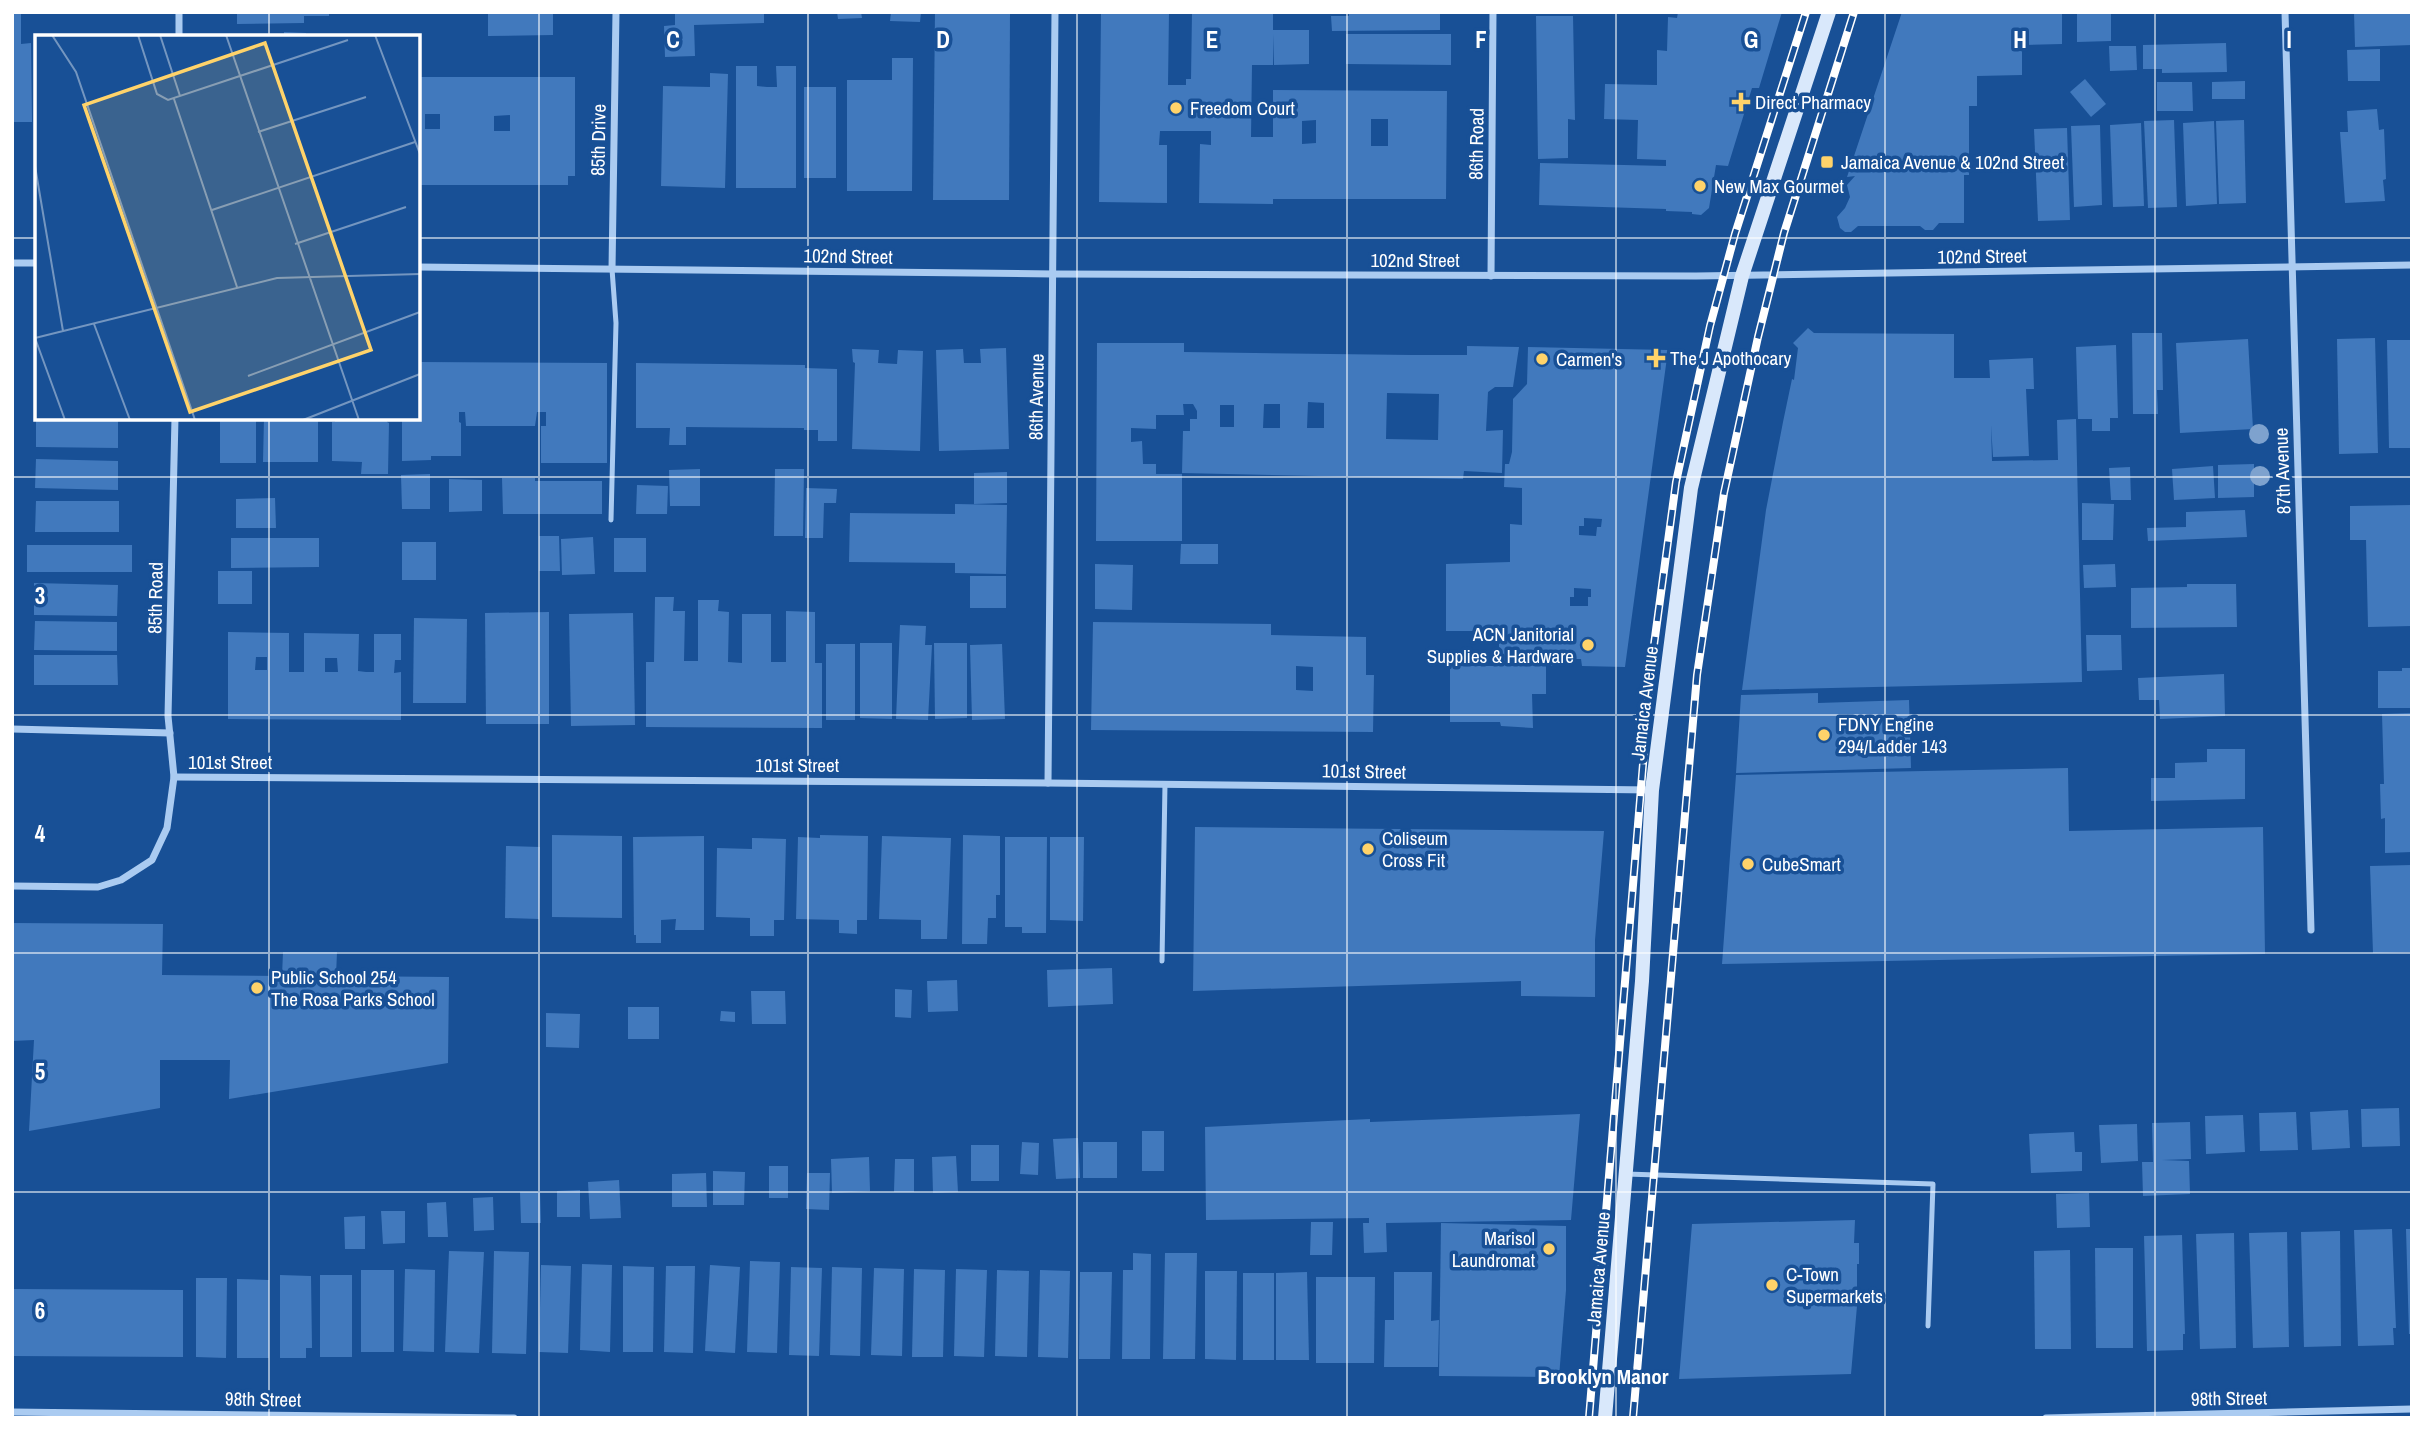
<svg xmlns="http://www.w3.org/2000/svg" width="2424" height="1430" viewBox="0 0 2424 1430" font-family="'Archivo Narrow',sans-serif">
<rect width="100%" height="100%" fill="#185096"/>
<g fill="#4179bd" fill-rule="evenodd">
<path d="M12,12H21V44L31,43L32,122H12Z"/>
<path d="M237,12H329V16H304V23L237,24Z"/>
<path d="M488,12H553V35L488,36Z"/>
<path d="M675,12H764V23L694,25L695,56L665,57L664,26L675,25Z"/>
<path d="M837,12H861L862,18L838,19Z"/>
<path d="M891,12H921L920,22L890,21Z"/>
<path d="M935,12H1010L1009,200H933Z"/>
<path d="M1101,12H1169L1168,85H1186V79H1191L1192,12H1273V30H1309V64L1274,65L1273,34V65H1252L1251,137H1273V90L1447,91L1446,199H1273V204L1199,203L1200,144L1211,145V131H1160L1159,145H1167V203L1099,202ZM1371,119H1388V146H1371ZM1316,120V143L1302,144V121Z"/>
<path d="M1349,12H1440V30L1332,31L1331,16H1349Z"/>
<path d="M1678,12H1782L1759,88H1752L1728,166L1716,165L1709,208L1701,215L1692,214V212L1666,211V209L1539,205L1540,163L1666,166V160L1637,159L1638,120L1604,119L1605,84L1657,85V50L1667,51L1668,17L1677,18Z"/>
<path d="M1902,12H2062V44L2022,45V75L1977,76V106H1969V175H1964V223H1939L1933,230H1925L1920,226H1858L1851,232H1845L1840,228L1837,217L1845,208L1850,197L1847,185L1855,176L1847,177Z"/>
<path d="M2077,12H2111V41L2077,42Z"/>
<path d="M2354,12H2412V45L2355,47Z"/>
<path d="M1536,16H1573L1575,120L1568,119V158L1538,159Z"/>
<path d="M284,32L306,33V37H254V34H284Z"/>
<path d="M1346,34H1451V65L1346,64Z"/>
<path d="M2226,43L2227,72L2162,73V69H2143V45Z"/>
<path d="M2109,46H2136L2137,70L2110,71Z"/>
<path d="M2380,49V81H2348L2347,50Z"/>
<path d="M892,58H913L912,191H847V80H892Z"/>
<path d="M736,66H757V86L767,87H777L776,66H796V188H736Z"/>
<path d="M710,73L728,74L725,188L661,186L663,86L710,87Z"/>
<path d="M418,77H575V176H568V185H418ZM425,114H440V129H425ZM510,115V131H494V116Z"/>
<path d="M2085,79L2106,104L2091,117L2070,92Z"/>
<path d="M2245,81V99H2212V82Z"/>
<path d="M2157,82H2192L2193,111H2157Z"/>
<rect x="804" y="87" width="32" height="91"/>
<path d="M2377,109L2379,130L2384,129L2386,179L2383,180L2385,201L2345,203L2340,132H2348L2347,111Z"/>
<path d="M2174,120L2177,207L2148,208L2144,121Z"/>
<path d="M2244,120L2246,203L2219,204L2216,121Z"/>
<path d="M2214,121L2217,204L2186,206L2183,123Z"/>
<path d="M2141,123L2144,206L2113,207L2110,125Z"/>
<path d="M2100,125L2102,205L2074,207L2071,126Z"/>
<path d="M2067,128L2070,220L2038,221L2034,129Z"/>
<path d="M1808,328L1814,333L1954,334V378H1990L1989,360L2033,358L2034,389H2026L2029,456L1993,457L1991,425L1992,461L2058,460L2057,420L2076,419L2082,682L1742,690L1766,510L1783,422L1792,379L1794,380L1798,348L1793,343Z"/>
<path d="M2132,333H2162L2163,390H2157L2158,414H2133Z"/>
<path d="M2375,338L2378,453L2339,454L2337,339Z"/>
<path d="M2248,339L2253,429L2180,433L2176,343Z"/>
<path d="M2387,340H2412L2410,448H2389Z"/>
<path d="M1097,343H1184V352L1412,355H1467V346L1519,347L1513,387H1495L1488,392L1486,431L1503,430L1502,473L1464,471L1463,479L1182,473L1183,431H1190V419H1197V411L1193,404H1183L1184,415H1156V429L1131,428V442L1142,441L1143,464H1156V474H1182V541H1096ZM1387,393L1439,394L1438,440L1386,439ZM1308,402L1324,403V428H1307ZM1264,404H1280V428H1263ZM1220,405H1234V427H1220Z"/>
<path d="M2116,345L2118,418H2110V431H2092V419H2078L2076,347Z"/>
<path d="M1528,347L1668,350L1625,667L1582,666L1581,659H1564V666H1546V694H1532L1533,728L1501,726L1500,722H1450V666H1499V631H1446V564L1510,562V524L1522,525V488L1504,487L1505,464H1509L1512,452L1513,399L1527,384ZM1584,518L1602,519L1601,527H1597L1596,536L1579,535V526H1584ZM1574,588L1591,589V597H1588V606H1570V597H1574Z"/>
<path d="M1006,348L1009,449L939,451L936,350L963,349L964,363H981L980,349Z"/>
<path d="M852,349L879,350L878,363L897,364L898,350L923,351L920,451L852,449L855,363L853,362Z"/>
<path d="M418,362L607,363V463H541V426H546V412H537L535,426H466L465,412H459V422L461,423V456H431V460L402,461V421H405V418H418Z"/>
<path d="M636,363L805,365V368L837,369V441H818V430H804V428L686,427V445H669L670,428H636Z"/>
<rect x="220" y="418" width="36" height="45"/>
<path d="M264,418H316L318,421V462H263Z"/>
<path d="M335,418H387V422L389,423L388,474H361L362,462L332,461V422H335Z"/>
<path d="M36,419H118V448L36,447Z"/>
<path d="M36,459L118,461V490L35,488Z"/>
<path d="M2254,464V497L2218,498V465Z"/>
<path d="M2213,466L2215,498L2174,500L2172,469Z"/>
<path d="M2130,467L2131,500H2111L2109,468Z"/>
<path d="M700,469V506H670L669,470Z"/>
<path d="M775,469H804L803,536H774Z"/>
<path d="M1007,472V503L974,504V473Z"/>
<path d="M430,474V509H402L401,475Z"/>
<path d="M502,478H535V481H602V514H503Z"/>
<path d="M449,479L482,480V511L449,512Z"/>
<path d="M637,485L668,486L667,514H636Z"/>
<path d="M806,488L837,489L836,503H824L823,538H805Z"/>
<path d="M275,498L276,528H236V499Z"/>
<path d="M36,501H119V532H35Z"/>
<path d="M2082,503L2114,504L2113,540H2082Z"/>
<path d="M955,504L1007,505L1006,574L955,573V563L849,562L850,513L955,514Z"/>
<path d="M2412,505V626L2368,627L2366,540H2350V506Z"/>
<path d="M2245,510L2247,537L2148,541L2147,528L2186,527V512Z"/>
<path d="M539,536H559L560,571H539Z"/>
<path d="M593,537L595,574L562,575L561,539Z"/>
<path d="M231,538H319V567L231,568Z"/>
<rect x="614" y="538" width="32" height="34"/>
<rect x="402" y="542" width="34" height="38"/>
<path d="M1181,544H1218V564H1180Z"/>
<rect x="27" y="545" width="105" height="27"/>
<path d="M1095,564L1133,565L1132,610L1095,609Z"/>
<path d="M2115,564L2116,587L2084,588L2083,565Z"/>
<rect x="218" y="571" width="34" height="33"/>
<rect x="970" y="576" width="36" height="32"/>
<path d="M34,583L118,585L117,616L34,615Z"/>
<path d="M2187,584H2236L2237,627L2131,628V588L2187,587Z"/>
<path d="M655,597H674L673,611H685L684,661H698V600H719L718,611L729,612L728,662L742,663V614H771V662H786V611L815,612V663H822V728L646,727V662H654Z"/>
<path d="M549,612V724H486L485,613Z"/>
<path d="M633,613L635,725L571,726L569,614Z"/>
<path d="M414,618L467,619L466,703H413Z"/>
<path d="M35,621L117,622V651L34,650Z"/>
<path d="M1093,622L1271,624V635L1366,637V675H1374L1373,732L1091,730ZM1296,666L1313,667V691L1296,690Z"/>
<path d="M900,625L926,626L925,645H932L928,720L896,719Z"/>
<path d="M228,632L289,633V672H304V633L359,634L358,671L366,672H374V634H401V660H395L394,673L401,672V720L228,719ZM256,657H267V670H255ZM325,658H337L338,672H325Z"/>
<path d="M2086,635H2121L2122,670L2087,671Z"/>
<path d="M860,643H892V719L860,718Z"/>
<path d="M934,643H967V718L935,719Z"/>
<rect x="826" y="644" width="29" height="76"/>
<path d="M1002,644L1005,719L972,720L970,645Z"/>
<path d="M34,655H117L118,685H34Z"/>
<path d="M2402,668H2412V708H2378V671H2402Z"/>
<path d="M2224,674L2225,716L2160,719L2159,700H2139L2138,678Z"/>
<path d="M1818,693V703L1909,700L1911,768L1736,773L1741,695Z"/>
<path d="M2412,713V852L2385,853V818L2381,819L2380,784H2384L2382,714Z"/>
<path d="M2207,749H2245V799L2151,801V778H2175V763L2207,762Z"/>
<path d="M2068,768L2069,831L2263,827L2265,954L1722,964L1736,775Z"/>
<path d="M1195,827L1604,831L1595,940V997L1521,996V981L1193,991Z"/>
<path d="M552,835L622,836V918L552,917Z"/>
<path d="M820,835L868,836L867,920H857V934L839,933V920L796,919L798,837L820,838Z"/>
<path d="M963,835L1000,836V895H996V918H988L987,944H962Z"/>
<path d="M704,836V930H675L676,919L661,920V943H636V935H634L633,837Z"/>
<path d="M882,836L951,838L947,939H921V920L879,919Z"/>
<path d="M1005,837H1047L1046,933H1022V927H1005Z"/>
<path d="M1050,837H1084L1083,921L1050,920Z"/>
<path d="M752,838L786,839L784,920H774V936H750V918L716,917L717,848L752,849Z"/>
<path d="M506,846L540,847L539,919L505,918Z"/>
<path d="M2412,865V952L2373,953L2370,866Z"/>
<path d="M12,923L163,924L162,975L282,976L283,952H337L336,976L449,977L448,1063L229,1099L230,1060H160V1108L29,1131L34,1040L12,1041Z"/>
<path d="M1112,968L1113,1004L1048,1007L1047,970Z"/>
<path d="M957,980L958,1011L928,1012L927,981Z"/>
<path d="M895,989L912,990L911,1018L895,1017Z"/>
<path d="M751,991H785L786,1024H752Z"/>
<rect x="628" y="1007" width="31" height="32"/>
<path d="M721,1011L735,1012V1022L720,1021Z"/>
<path d="M546,1013L580,1014L579,1048L546,1047Z"/>
<path d="M2399,1108L2400,1146L2362,1147L2361,1109Z"/>
<path d="M2348,1110L2350,1148L2312,1150L2310,1112Z"/>
<path d="M2296,1112L2298,1150L2260,1151L2259,1113Z"/>
<path d="M1580,1114L1571,1220L1386,1223L1387,1252L1364,1253L1363,1223H1369V1218L1206,1220L1205,1127L1370,1119V1122Z"/>
<path d="M2243,1115L2245,1152L2206,1154L2205,1116Z"/>
<path d="M2190,1122L2191,1159L2162,1160L2189,1161L2190,1194L2143,1196L2142,1162H2153L2152,1123Z"/>
<path d="M2137,1124L2138,1161L2101,1163L2099,1125Z"/>
<rect x="1142" y="1131" width="22" height="40"/>
<path d="M2074,1132L2075,1152H2082V1171L2031,1173L2029,1134Z"/>
<path d="M1078,1138L1080,1178L1056,1179L1053,1139Z"/>
<path d="M1022,1142L1039,1143L1038,1175L1020,1174Z"/>
<rect x="1083" y="1142" width="34" height="36"/>
<rect x="971" y="1145" width="28" height="36"/>
<path d="M956,1156L958,1192L933,1193L932,1157Z"/>
<path d="M869,1157L870,1191L832,1193L831,1159Z"/>
<path d="M895,1159H914V1192H894Z"/>
<rect x="769" y="1166" width="19" height="32"/>
<path d="M713,1171L745,1172L744,1205H713Z"/>
<path d="M706,1173L707,1207H672V1174Z"/>
<path d="M807,1173H830L829,1210L806,1209Z"/>
<path d="M619,1180L621,1218L590,1219L588,1182Z"/>
<path d="M580,1190V1217H557V1191Z"/>
<path d="M520,1192H540L541,1223H521Z"/>
<path d="M2089,1193L2090,1227L2057,1228L2056,1194Z"/>
<path d="M493,1197L494,1230L474,1231L473,1198Z"/>
<path d="M446,1202L448,1237H428L427,1203Z"/>
<path d="M381,1211H405V1243L383,1244Z"/>
<path d="M365,1216V1249H345L344,1217Z"/>
<path d="M1855,1220L1854,1243H1859V1264H1857V1306L1851,1374L1679,1379L1692,1224Z"/>
<path d="M1311,1222H1333L1332,1255H1310Z"/>
<path d="M1441,1223L1566,1226V1290L1559,1377L1439,1376Z"/>
<path d="M2392,1229L2396,1328H2393L2394,1345L2358,1346L2354,1230Z"/>
<path d="M2406,1229H2412V1334H2409Z"/>
<path d="M2340,1231L2341,1346L2304,1347L2301,1232Z"/>
<path d="M2287,1232L2289,1347L2253,1348L2249,1233Z"/>
<path d="M2234,1233L2236,1348L2200,1349L2196,1234Z"/>
<path d="M2182,1235L2185,1334H2183V1350L2147,1351L2144,1236Z"/>
<path d="M2095,1248H2133V1348H2096Z"/>
<path d="M2070,1250L2071,1349H2035L2034,1251Z"/>
<path d="M449,1251L484,1252L479,1353L445,1352Z"/>
<path d="M494,1251L529,1252L526,1354L492,1353Z"/>
<path d="M1133,1253L1151,1254L1150,1359H1122L1123,1270H1133Z"/>
<path d="M1165,1253H1197L1195,1359H1163Z"/>
<path d="M750,1261L780,1262L777,1353L747,1352Z"/>
<path d="M582,1264L612,1265L610,1352L580,1350Z"/>
<path d="M541,1265L571,1266L568,1353L539,1352Z"/>
<path d="M710,1265L740,1267L735,1353L705,1351Z"/>
<path d="M623,1266L654,1267L653,1352H623Z"/>
<path d="M666,1266H695L693,1353L664,1352Z"/>
<path d="M791,1267L822,1268L819,1356L789,1355Z"/>
<path d="M832,1267L862,1268L860,1356L830,1355Z"/>
<path d="M874,1268L904,1269L902,1356L871,1355Z"/>
<path d="M405,1269L435,1270L434,1352L403,1351Z"/>
<path d="M914,1269L945,1270L943,1357H912Z"/>
<path d="M956,1269L987,1270L984,1357L954,1356Z"/>
<rect x="361" y="1270" width="33" height="82"/>
<path d="M997,1270L1029,1271L1027,1357L995,1356Z"/>
<path d="M1040,1270L1070,1271L1068,1358L1038,1357Z"/>
<path d="M1205,1271H1237L1236,1360L1205,1359Z"/>
<path d="M1080,1272H1112L1110,1359H1079Z"/>
<path d="M1307,1272L1309,1360H1276V1273Z"/>
<path d="M1394,1272H1432L1431,1321L1439,1320L1438,1367H1384L1385,1320H1394Z"/>
<rect x="1243" y="1273" width="31" height="87"/>
<path d="M280,1275L311,1276L312,1348H306V1358H280Z"/>
<rect x="320" y="1275" width="32" height="82"/>
<path d="M1316,1277H1375L1374,1363H1316Z"/>
<path d="M196,1278H227L226,1358L196,1357Z"/>
<path d="M237,1279L269,1280V1358H237Z"/>
<path d="M12,1289L183,1290V1357L12,1356Z"/>
</g>
<g fill="none" stroke-linecap="round" stroke-linejoin="round">
<g stroke="#aacbf1" stroke-width="5">
<path d="M611,520L616,323L612,269"/>
<path d="M1162,961L1165,784"/>
<path d="M1626,1174L1933,1184L1928,1326"/>
</g>
<g stroke="#aacbf1" stroke-width="7">
<path d="M2285,12L2311,930"/>
<path d="M179,37V12"/>
<path d="M12,263H37"/>
<path d="M418,267L1053,274L1696,276L2412,265"/>
<path d="M612,269L616,12"/>
<path d="M1491,276L1493,12"/>
<path d="M12,729L170,733"/>
<path d="M174,777L1048,783L1652,790"/>
<path d="M1048,783L1055,12"/>
<path d="M12,886L98,887L121,880L152,860L167,828L174,777L168,716L175,418"/>
<path d="M12,1412L514,1418"/>
<path d="M2046,1418L2412,1409"/>
</g>
<path stroke="#d9e8fb" stroke-width="14" d="M1605,1418L1642,981L1652,790L1691,488L1742,276L1829,12"/>
<defs>
<g id="rail">
<path d="M1589,1418L1651,667L1676,482L1710,326L1735,234L1806,12"/>
<path d="M1633,1418L1697,675L1724,493L1758,337L1784,233L1854,12"/>
</g>
</defs>
<use href="#rail" stroke="#fff" stroke-width="8"/>
<use href="#rail" stroke="#185096" stroke-width="5" stroke-dasharray="16" stroke-linecap="butt"/>
</g>
<g fill="#7ea2ce">
<circle cx="2259" cy="434" r="10"/>
<circle cx="2260" cy="476" r="10"/>
</g>
<path fill="none" stroke="#fff" stroke-width="2" stroke-opacity="0.55" d="M269,12V37M539,12V1418M808,12V1418M1077,12V1418M1347,12V1418M1616,12V1418M1885,12V1418M2155,12V1418M12,238H37M418,238H2412M269,418V1418M12,477H2412M12,715H2412M12,953H2412M12,1192H2412"/>
<g fill="#ffd36a" stroke="#185096" stroke-width="2.5">
<path d="M1737.5 91.5h7v7h7v7h-7v7h-7v-7h-7v-7h7z"/>
<circle cx="1176" cy="108" r="7"/>
<rect x="1820" y="155" width="14" height="14" rx="3.5"/>
<circle cx="1700" cy="186" r="7"/>
<path d="M1652.5 347.5h7v7h7v7h-7v7h-7v-7h-7v-7h7z"/>
<circle cx="1542" cy="359" r="7"/>
<circle cx="1588" cy="645" r="7"/>
<circle cx="1824" cy="735" r="7"/>
<circle cx="1368" cy="849" r="7"/>
<circle cx="1748" cy="864" r="7"/>
<circle cx="257" cy="988" r="7"/>
<circle cx="1549" cy="1249" r="7"/>
<circle cx="1772" cy="1285" r="7"/>
</g>
<g text-anchor="middle" dominant-baseline="central" stroke-width="7" stroke-linejoin="round" paint-order="stroke">
<g font-size="19" fill="#fff" stroke="#185096" text-anchor="start">
<text x="1755" y="102">Direct Pharmacy</text>
<text x="1190" y="108">Freedom Court</text>
<text x="1841" y="162">Jamaica Avenue &amp; 102nd Street</text>
<text x="1714" y="186">New Max Gourmet</text>
<text x="1670" y="358">The J Apothocary</text>
<text x="1556" y="359">Carmen's</text>
<text x="1574" y="634" text-anchor="end">ACN Janitorial<tspan x="1574" dy="22">Supplies &amp; Hardware</tspan></text>
<text x="1838" y="724">FDNY Engine<tspan x="1838" dy="22">294/Ladder 143</tspan></text>
<text x="1382" y="838">Coliseum<tspan x="1382" dy="22">Cross Fit</tspan></text>
<text x="1762" y="864">CubeSmart</text>
<text x="271" y="977">Public School 254<tspan x="271" dy="22">The Rosa Parks School</tspan></text>
<text x="1535" y="1238" text-anchor="end">Marisol<tspan x="1535" dy="22">Laundromat</tspan></text>
<text x="1786" y="1274">C‑Town<tspan x="1786" dy="22">Supermarkets</tspan></text>
</g>
<g font-size="19" fill="#fff" stroke="#185096">
<text transform="translate(598 140) rotate(-89)">85th Drive</text>
<text transform="translate(1476 144) rotate(-89)">86th Road</text>
<text transform="translate(848 256) rotate(1)">102nd Street</text>
<text transform="translate(1982 256) rotate(-1)">102nd Street</text>
<text x="1415" y="260">102nd Street</text>
<text transform="translate(1036 397) rotate(-89)">86th Avenue</text>
<text transform="translate(2282 471) rotate(-92)">87th Avenue</text>
<text transform="translate(155 598) rotate(-89)">85th Road</text>
<text transform="translate(1644 703) rotate(-83)">Jamaica Avenue</text>
<text x="230" y="762">101st Street</text>
<text x="797" y="765">101st Street</text>
<text transform="translate(1364 771) rotate(1)">101st Street</text>
<text transform="translate(1598 1269) rotate(-85)">Jamaica Avenue</text>
<text transform="translate(2229 1398) rotate(-1)">98th Street</text>
<text transform="translate(263 1399) rotate(1)">98th Street</text>
</g>
<g font-size="21" font-weight="bold" fill="#fff" stroke="#185096">
<text x="1603" y="1376">Brooklyn Manor</text>
</g>
</g>
<g transform="translate(35 35)">
<rect width="385" height="385" fill="#185096"/>
<path fill="none" stroke="#7496c0" stroke-width="2" d="M17,0L41,37L160,385M103,0L122,59L133,65L313,5M125,0L145,61M191,0L324,385M340,0L385,119M139,64L202,252M223,97L331,62M0,131L28,296M177,175L380,107M260,209L371,172M59,289L95,385M0,303L30,385M0,303L242,243L385,239M213,341L385,277M268,385L385,339"/>
<path fill="#ffd36a" fill-opacity="0.15" stroke="#ffd36a" stroke-width="3.5" d="M230,8L336,315L155,377L49,70Z"/>
<rect width="385" height="385" fill="none" stroke="#fff" stroke-width="3.5"/>
</g>
<g font-size="23" text-anchor="middle" font-weight="bold" fill="#fff" stroke="#185096" stroke-width="7" stroke-linejoin="round" paint-order="stroke">
<text x="673" y="48">C</text>
<text x="943" y="48">D</text>
<text x="1212" y="48">E</text>
<text x="1481" y="48">F</text>
<text x="1751" y="48">G</text>
<text x="2020" y="48">H</text>
<text x="2289" y="48">I</text>
<text x="40" y="604">3</text>
<text x="40" y="842">4</text>
<text x="40" y="1080">5</text>
<text x="40" y="1319">6</text>
</g>
<rect width="2424" height="1430" fill="none" stroke="#ffffff" stroke-width="28"/>
</svg>
